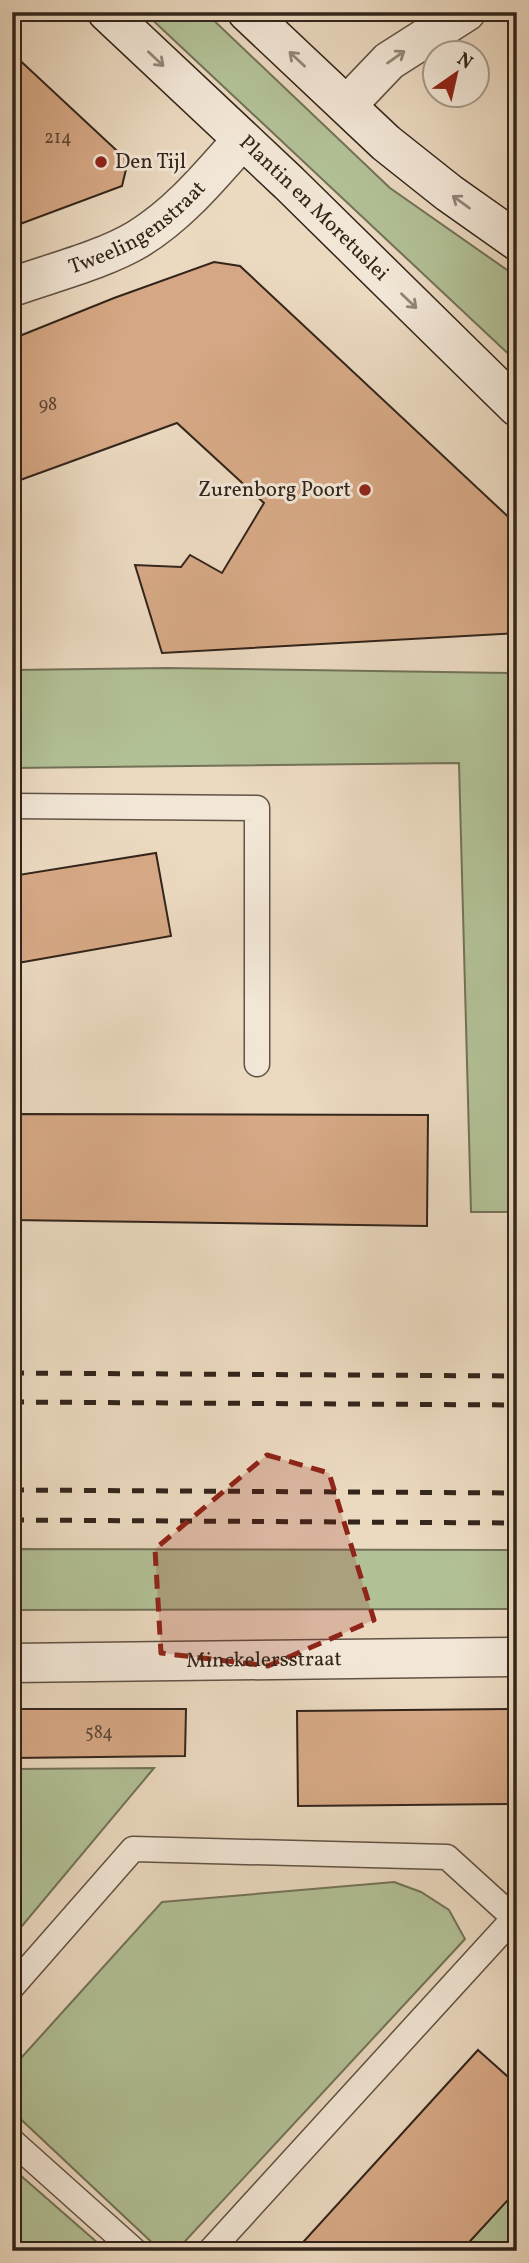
<svg xmlns="http://www.w3.org/2000/svg" width="529" height="2263" viewBox="0 0 529 2263" font-family="Vollkorn,serif">
<rect width="100%" height="100%" fill="#ebd9c0"/>
<filter id="stains"><feTurbulence type="fractalNoise" baseFrequency=".00286" numOctaves="4"/><feColorMatrix values="0 0 0 0 .2 0 0 0 0 .09 0 0 0 0 .02 0 0 0 .5 -.17"/></filter>
<radialGradient id="worn" r=".72"><stop offset=".6" stop-color="#630" stop-opacity="0"/><stop offset="1" stop-color="#630" stop-opacity=".3"/></radialGradient>
<g fill="#b2c096" stroke="#727258" stroke-width="2">
<path d="M144,12H205L390,188L517,277V362Z"/>
<path d="M167,668L517,673V1212H471L459,763L12,768V670Z"/>
<path d="M12,1549L517,1550V1609L12,1610Z"/>
<path d="M154,1768L12,1938V1769Z"/>
<path d="M394,1882L421,1892L449,1910L465,1939L176,2251H161L12,2111V2068L162,1902Z"/>
<path d="M12,2168L107,2251H12Z"/>
<path d="M517,2190V2251H461Z"/>
</g>
<g fill="#d6a885" stroke="#33251b" stroke-width="2">
<path d="M12,53L128,161L122,186L12,227Z"/>
<path d="M214,262L240,266L517,525V633L162,653L135,565L181,567L190,555L222,573L264,503L177,423L12,483V339L114,298Z"/>
<path d="M156,853L171,936L12,964V876Z"/>
<path d="M12,1114L428,1115L427,1226L12,1220Z"/>
<path d="M12,1709H186L185,1756L12,1758Z"/>
<path d="M517,1709V1804L298,1806L297,1711Z"/>
<path d="M478,2050L517,2085V2190L461,2251H295Z"/>
</g>
<g fill="none" stroke-linecap="round" stroke-linejoin="round">
<defs>
<g id="service">
<path d="M12,806L257,808V1064"/>
<path d="M12,1987L133,1849L447,1857L514,1918L210,2251"/>
<path d="M12,2141L135,2251"/>
</g>
<g id="minor">
<path d="M347,105L389,61L466,12"/>
<path id="s1" d="M12,287C51,273 103,260 138,239C179,214 210,176 242,140"/>
<path id="s2" d="M12,1663L517,1657"/>
</g>
<g id="secondary">
<path id="s3" d="M107,12L289,183L517,407"/>
<path d="M247,12L386,143L449,193L517,241"/>
</g>
</defs>
<use href="#service" stroke="#615244" stroke-width="27"/>
<use href="#minor" stroke="#615244" stroke-width="41"/>
<use href="#secondary" stroke="#33251b" stroke-width="41"/>
<use href="#service" stroke="#f2e6d6" stroke-width="24"/>
<use href="#minor" stroke="#f2e6d6" stroke-width="38"/>
<use href="#secondary" stroke="#f2e6d6" stroke-width="38"/>
<g stroke="#33251b" stroke-width="5" stroke-dasharray="12 12" stroke-linecap="butt">
<path d="M12,1373L517,1376"/>
<path d="M12,1402L517,1405"/>
<path d="M12,1490L517,1493"/>
<path d="M12,1520L517,1523"/>
</g>
</g>
<defs><path id="oneway-shaft" d="M-6 0H5M1.5-3L5.5 0L1.5 3" fill="none" stroke-width="1.6" stroke-linecap="round" stroke-linejoin="round" transform="scale(1.75)"/></defs>
<g stroke="#928678">
<use href="#oneway-shaft" transform="translate(396 57) rotate(-35)"/>
<use href="#oneway-shaft" transform="translate(156 59) rotate(43)"/>
<use href="#oneway-shaft" transform="translate(297 59) rotate(-137)"/>
<use href="#oneway-shaft" transform="translate(461 202) rotate(-144)"/>
<use href="#oneway-shaft" transform="translate(409 301) rotate(44)"/>
</g>
<path fill="#8f2418" fill-opacity="0.2" stroke="#8f2418" stroke-width="5" stroke-dasharray="14 9" stroke-linejoin="round" d="M267,1455L329,1473L374,1620L268,1666L161,1653L155,1549Z"/>
<g fill="#8f2418" stroke="#f2e6d6" stroke-width="2.5">
<circle cx="101" cy="162" r="7"/>
<circle cx="365" cy="490" r="7"/>
</g>
<g text-anchor="middle" dominant-baseline="central" stroke-width="6" stroke-linejoin="round" paint-order="stroke">
<g font-size="18" fill="#5c4636">
<text x="58" y="138">214</text>
<text x="48" y="405">98</text>
<text x="99" y="1733">584</text>
</g>
<g font-size="21" fill="#33251b" stroke="#f2e6d6" text-anchor="start">
<text x="115" y="162">Den Tijl</text>
<text x="351" y="490" text-anchor="end">Zurenborg Poort</text>
</g>
<g font-size="21" fill="#33251b" stroke="#f2e6d6">
<text stroke="none"><textPath href="#s3" startOffset="285">Plantin en Moretuslei</textPath></text>
<text stroke="none"><textPath href="#s1" startOffset="140">Tweelingenstraat</textPath></text>
<text stroke="none"><textPath href="#s2" startOffset="252">Minckelersstraat</textPath></text>
</g>
</g>
<rect width="529" height="2263" fill="none" stroke="#ebd9c0" stroke-width="42"/>
<rect x="14" y="14" width="501" height="2235" fill="none" stroke="#33251b" stroke-width="3.5"/>
<rect x="21" y="21" width="487" height="2221" fill="none" stroke="#33251b" stroke-width="2"/>
<g transform="translate(456 74) rotate(34)"><circle r="33" fill="#f2e6d6" stroke="#a6998b" stroke-width="2"/>
<path d="M0-5L12 26L0 18L-12 26Z" fill="#8f2418"/>
<text y="-10" font-size="19" font-weight="bold" text-anchor="middle" fill="#33251b">N</text>
</g>
<rect width="100%" height="100%" filter="url(#stains)"/>
<rect width="100%" height="100%" fill="url(#worn)"/>
</svg>
